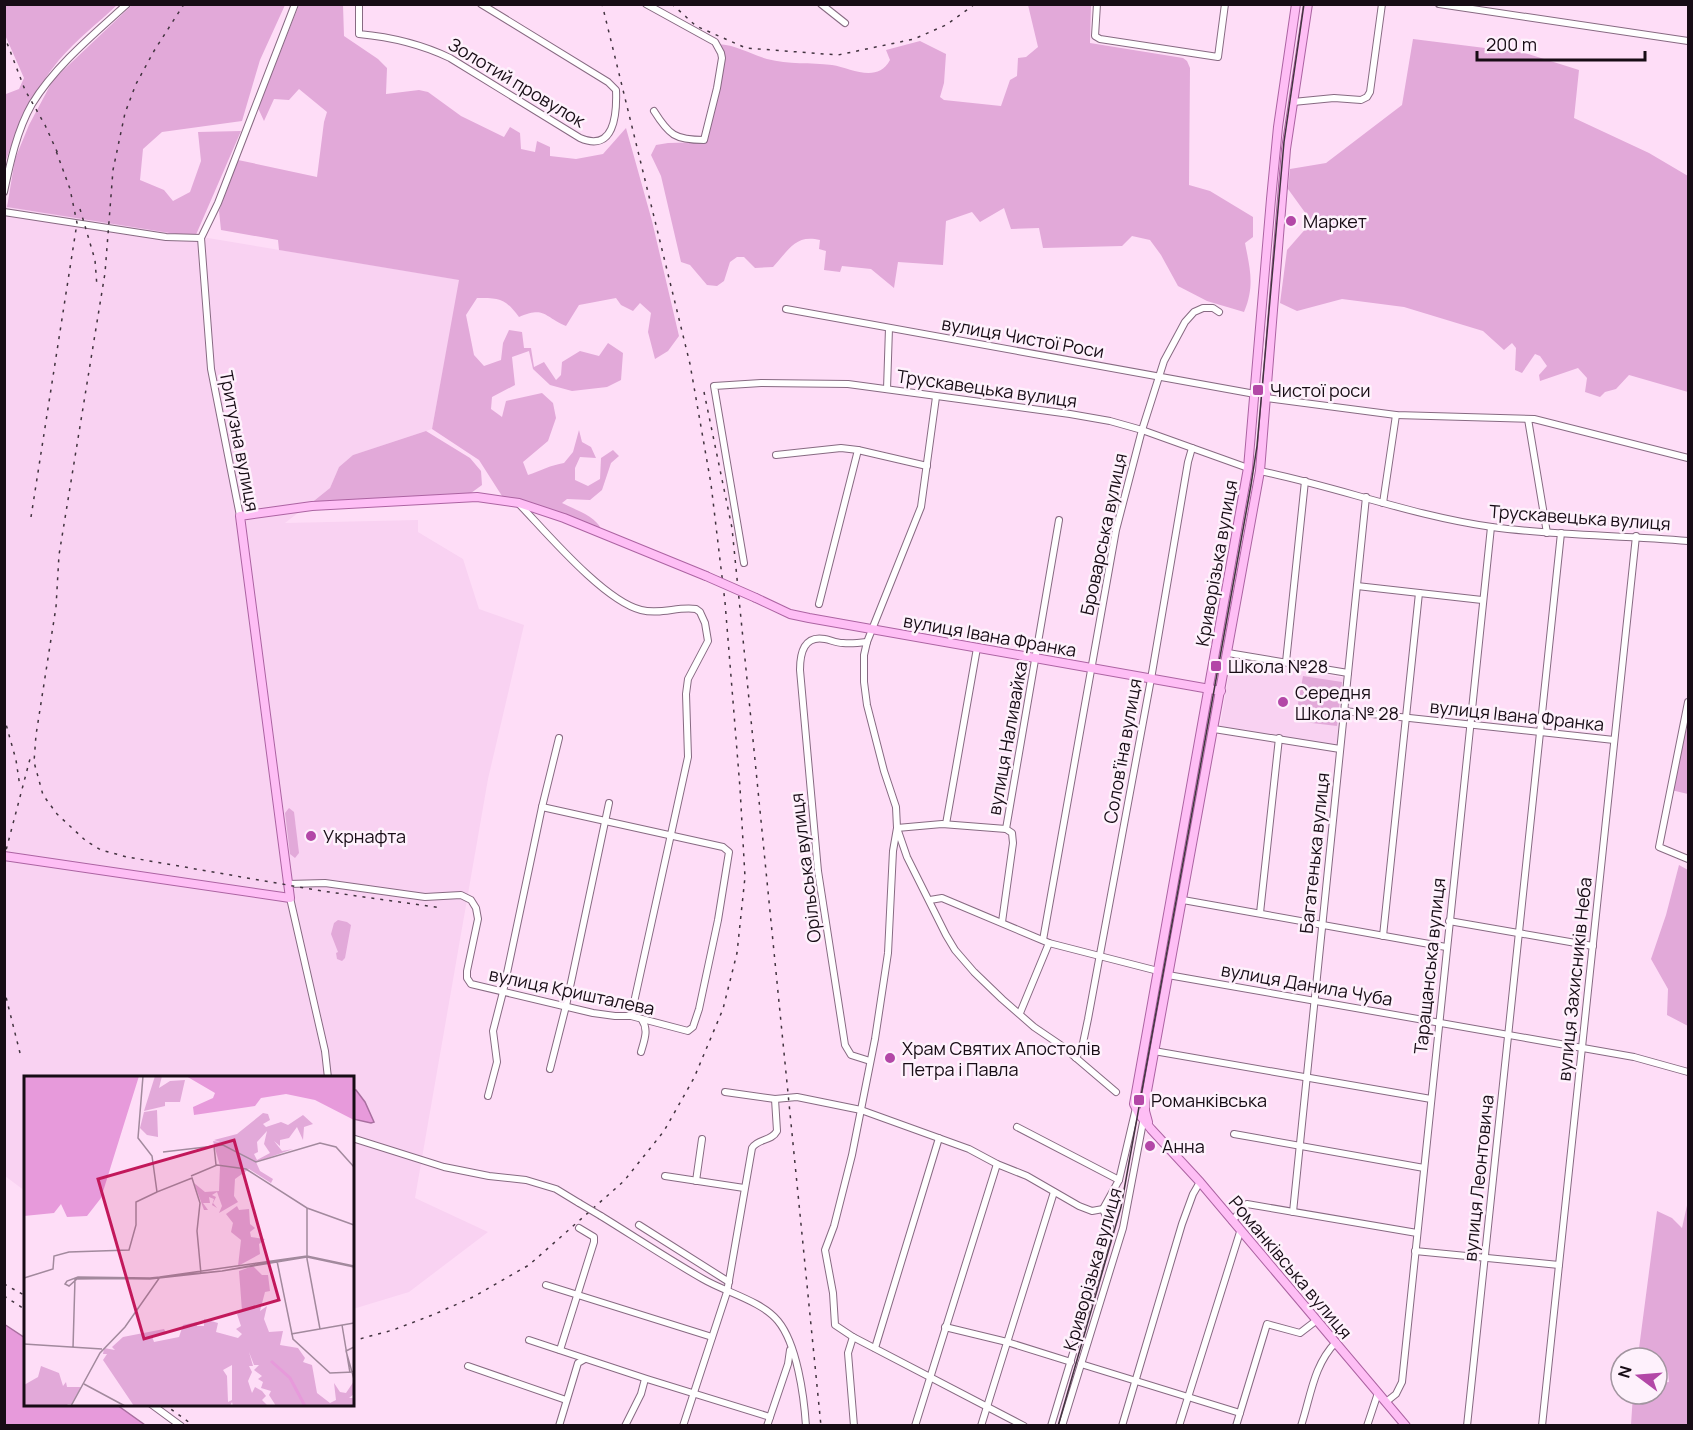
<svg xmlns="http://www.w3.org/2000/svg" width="1693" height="1430" viewBox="0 0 1693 1430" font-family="Manrope,sans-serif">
<rect width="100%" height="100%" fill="#feddf7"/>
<g fill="#f9d2f2">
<path d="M4,204L460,280L432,429L353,455L339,467L330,488L285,523L418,520V532L463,559L479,609L524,625L488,779L415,1198L488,1232L409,1292L353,1309L352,1078H26L25,1191L5,1176Z"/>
<path d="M1231,660L1345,678L1338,746L1220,726Z"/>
</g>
<g fill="#e2a9d9">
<path d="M5,5H117C98,23 76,40 59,60C34,90 18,126 5,163V99L6,94L19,89L24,78L5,35Z"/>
<path d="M132,5H285L260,60L242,121L162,132L143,149L140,180L164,190L173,201L190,192L201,161L198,132L241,131L195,237L7,207L15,159L29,125L53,80Z"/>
<path d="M299,5H343L344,36L378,59L387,68L386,94L419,90L428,92L461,116L504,137L510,127L520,133L521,149L535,152L537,141L550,147V156L576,159L603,154L626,128L652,221L679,336L668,351L655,359L648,332L651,313L640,303L633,311L621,305L616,298L579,305L566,326C543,316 545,306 519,317C505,298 499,298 477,298L466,315L474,355L484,366L501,360L503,343L509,330L522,332L524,348H531L534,367L544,362L556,380L561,375L562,362L580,351L599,356L608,343L623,353L621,380L607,387L572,391L550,385L533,369L529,351L512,357L515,385L492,397L491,409L502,417L506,401L542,393L553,403L556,418L548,441L523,462L528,475C540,471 551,465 564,463L573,452L579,430L582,442L591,447L596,458L580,457L575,468V480L588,486L600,479L601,458L613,450L619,456L611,463L602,490L590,500L567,499L562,503C573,509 596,516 601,529L502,496L479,460L432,429L459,280L279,250L278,240L221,230L219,211L238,160L317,177L324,122L327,112L299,89L289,100L274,99L264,121L258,108Z"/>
<path d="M1028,5H1091L1090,43L1183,58L1187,61L1190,68L1189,185L1210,191L1253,217V237L1245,243C1250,269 1255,286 1244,312L1207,301L1178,286L1161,255L1150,240L1132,236L1122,246L1043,248L1039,228L1011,229L1004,208L980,222L972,212L946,221L943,265L898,262L894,288L871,269L842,266L840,272L824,270L826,251L819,249L820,240C795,234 789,250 773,267L755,268L744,257H737L730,262L724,281L717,286L707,285L690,265L681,262L661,176L651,155L656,145L668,143L705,142L723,58L718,44C736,45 750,54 767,59C789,65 810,62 832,65C851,68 877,84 890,60L886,50L920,41L946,54L944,83L940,97L944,100L1001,106L1010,80L1017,76L1018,58L1026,57L1038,47Z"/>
<path d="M1413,39L1525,53L1579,70L1574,118L1649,153L1688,176V392L1629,375L1616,389L1605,392L1600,397L1585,392L1587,378L1578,368L1540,381L1539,375L1547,366L1540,356L1535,354L1522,373L1515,370L1516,348L1512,343L1504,350L1483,331L1404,307L1342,299L1297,311L1280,303L1287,250L1308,226L1309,218L1288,189L1290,169L1326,163L1402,105Z"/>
<path d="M426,431L470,458L481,471L482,485L471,493L310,504L330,488L339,467L353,455Z"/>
<path d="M1303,676L1342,682L1337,726L1295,721Z"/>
<path d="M1688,723V794L1671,790Z"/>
<path d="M289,808L294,812L299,853L295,858L290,854L285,813Z"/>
<path d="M1679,865L1688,870V1026L1667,1015L1668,989L1651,959L1666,915Z"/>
<path d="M338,920L347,922L351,925L345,958L342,961L337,959L336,953L338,952L331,934L334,923Z"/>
<path d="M1688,1201V1425H1631L1633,1394H1657V1383L1669,1382L1668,1372L1657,1366V1358H1642L1638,1356L1657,1211L1672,1218L1682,1228Z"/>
</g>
<g fill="#e79adb" stroke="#a96fa0" stroke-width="1.5">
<path d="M353,1090H356L365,1102L374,1122L371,1123L353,1119Z"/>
<path d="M4,1324L25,1338L26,1404L117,1405L145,1425H5Z"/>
</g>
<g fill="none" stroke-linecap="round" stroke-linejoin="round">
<defs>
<g id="minor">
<path d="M359,4V34C391,37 421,44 450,58L580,138C614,153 617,115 616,90L608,82L481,4"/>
<path d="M646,4L715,42L721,53L722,58L717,88L704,140C675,140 669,135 654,111"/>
<path d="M821,4L845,23"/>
<path d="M1097,4L1095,36L1100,39L1218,57L1225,4"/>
<path d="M1439,4L1688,41"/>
<path d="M1293,102L1334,98L1361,100L1367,97L1370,92L1382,4"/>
<path d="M4,192C10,163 17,130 32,104C55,66 94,34 127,4"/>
<path d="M4,212L166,237L201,238"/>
<path d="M786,309L1255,394"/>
<path d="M887,389L889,328"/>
<path d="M936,397L921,507L867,642L864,655V682L867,705L884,771L896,807L897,828L907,857L946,935L955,950L974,972L1002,999L1034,1027L1062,1046L1116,1092"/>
<path d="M1266,398L1396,415L1534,419L1688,458"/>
<path d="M1528,419L1547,533"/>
<path d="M776,455L841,448L858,450L927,466"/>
<path d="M1260,471C1338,487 1413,516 1492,527C1557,536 1623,535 1688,541"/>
<path d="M1383,503L1396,415"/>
<path d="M519,504C546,532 604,601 641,610C661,615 678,606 696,609L700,612L705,623L708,641L688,679L686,694L688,757L631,1016"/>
<path d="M240,516L211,369L201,238L218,203L295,4"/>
<path d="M744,563L714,386L761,383L848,384L1070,414L1110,421L1142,430L1248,468"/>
<path d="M1357,586L1482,600"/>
<path d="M819,604L858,450"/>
<path d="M867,642C859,643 851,644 843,643C836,643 831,640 825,639C804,635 800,653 800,670L818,871L845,1045L851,1055L870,1061"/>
<path d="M1228,653L1348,673"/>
<path d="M1286,662L1305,481"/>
<path d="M1688,702L1659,847L1688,859"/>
<path d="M1344,711L1614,740"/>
<path d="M1214,729L1340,749"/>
<path d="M946,824L977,648"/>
<path d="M897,828L893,851L888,953L875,1039L852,1155L834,1226L825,1250L833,1293L835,1325L853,1337L1024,1426"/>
<path d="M897,828L942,824L1006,829"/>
<path d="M288,884L325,883L425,897L461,895L471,900L476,908L478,919L467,971V978L471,984L593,1013L615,1016H631L688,1031L693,1027L699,1009L718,920L729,852L723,847L542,807"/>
<path d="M290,898L325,1051L328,1078"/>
<path d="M930,900L942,898L1049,943L1158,971"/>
<path d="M1183,900L1446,947"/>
<path d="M1260,913L1279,738"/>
<path d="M1449,921L1593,946"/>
<path d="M1002,922L1013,843L1012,833L1006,829L1059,520"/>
<path d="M1383,936L1419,593"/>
<path d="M1043,940L1116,530L1142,430L1164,361L1185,322L1194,312L1203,308H1213L1219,312"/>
<path d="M1168,975L1634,1057L1688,1072"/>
<path d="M1020,1013L1049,943"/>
<path d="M1154,1051L1431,1099"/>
<path d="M641,1052C644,1041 649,1030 642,1020"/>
<path d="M1076,1058L1083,1043L1088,1019L1151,679L1188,462L1192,448"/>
<path d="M550,1069L566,1006L609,803"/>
<path d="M725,1092L775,1099L797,1097L861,1110L969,1149L997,1164L1027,1176L1079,1206L1092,1211L1103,1209"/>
<path d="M488,1096L497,1062L493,1031L503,992L542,807L559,738"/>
<path d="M1017,1127L1119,1180"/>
<path d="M1234,1134L1424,1168"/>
<path d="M352,1138L444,1167L489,1176L526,1180L556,1189L579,1203"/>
<path d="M665,1176L744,1188"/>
<path d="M696,1181L702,1139"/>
<path d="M1103,1209L1119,1180L1136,1108"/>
<path d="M1293,1212L1366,497"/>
<path d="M601,1216C635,1237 668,1259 703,1279C725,1292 762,1301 778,1321C797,1344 804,1396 806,1426"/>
<path d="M1232,1221L1247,1204L1417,1233"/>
<path d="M639,1225L729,1282"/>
<path d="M1415,1251L1559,1265"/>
<path d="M546,1285L712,1337"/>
<path d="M945,1327L1007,1342L1071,1362"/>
<path d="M853,1337L848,1353L854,1426"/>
<path d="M529,1340L647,1379L770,1417"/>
<path d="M875,1348L939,1138"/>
<path d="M560,1350L594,1242V1237L579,1228"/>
<path d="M1081,1364L1240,1413"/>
<path d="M468,1366L566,1400"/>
<path d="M1386,1402L1396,1394L1402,1382L1491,527"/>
<path d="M151,1404L181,1426"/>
<path d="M559,1426L578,1363L585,1359"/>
<path d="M625,1426L641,1394L645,1379"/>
<path d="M683,1426L727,1292L752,1148C758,1138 771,1142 777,1131L775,1099"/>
<path d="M767,1426L788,1364L790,1350"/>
<path d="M915,1426L997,1164"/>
<path d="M981,1426L1054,1192"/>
<path d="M1051,1426L1109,1234L1110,1227L1103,1209"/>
<path d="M1062,1426L1123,1228L1144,1117"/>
<path d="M1122,1426L1182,1224L1193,1194L1200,1182"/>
<path d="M1179,1426L1240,1232"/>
<path d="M1236,1426L1267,1324L1300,1333L1317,1320"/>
<path d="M1301,1426C1311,1396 1313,1366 1336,1342"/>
<path d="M1367,1426L1378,1393"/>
<path d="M1467,1426L1561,533"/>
<path d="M1542,1426L1636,536"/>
</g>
<g id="major">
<path d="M1296,4L1278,127L1271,199L1248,468L1134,1104L1139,1114L1151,1129L1200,1182L1406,1426"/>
<path d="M756,598L790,614L809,618L1221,691"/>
<path d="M4,856L290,898L240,516L312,506L477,497L519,503L564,518L706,576"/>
<path d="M1148,1122L1145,1111V1102L1260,471L1286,149L1308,4"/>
</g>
</defs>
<use href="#minor" stroke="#876a82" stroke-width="8"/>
<use href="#major" stroke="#ac63a2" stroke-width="10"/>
<use href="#minor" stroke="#fff" stroke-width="6"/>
<use href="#major" stroke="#febef5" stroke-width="8"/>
<path stroke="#42333f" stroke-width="1.5" d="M1058,1426L1121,1207L1251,485L1257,446L1284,142L1304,4"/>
<g stroke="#42333f" stroke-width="1.5" stroke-dasharray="3 6" stroke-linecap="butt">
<path d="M184,4L154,51L136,84L125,113L113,170L105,273L59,555L56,607L36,735L34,762L43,795L57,814L86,841L101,850L127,857L322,891L442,908"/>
<path d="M672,4L696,26L746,48L838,55L914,39L946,25L975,4"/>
<path d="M4,35L25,90L45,125L59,156"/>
<path d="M80,209L95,260L97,287"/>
<path d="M704,392L732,528L821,1426"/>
<path d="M31,517L77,223L70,189L55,148"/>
<path d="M4,717L16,760L20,787"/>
<path d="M4,858L31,755"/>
<path d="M4,989L21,1057"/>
<path d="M4,1284L26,1296"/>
<path d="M4,1296L26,1310"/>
<path d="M352,1341L393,1330L435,1314L473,1297L529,1265L624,1181L664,1131L694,1078L723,1009L737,953L745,877L740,788L725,602L711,484L690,364L602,4"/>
<path d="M164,1404L194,1426"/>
</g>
<defs>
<path id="minor-bridge" d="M579,1203L601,1216"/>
<path id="major-bridge" d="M706,576L756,598"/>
</defs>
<use href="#minor-bridge" stroke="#876a82" stroke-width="8" stroke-linecap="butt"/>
<use href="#major-bridge" stroke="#ac63a2" stroke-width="10" stroke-linecap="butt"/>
<use href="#minor-bridge" stroke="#fff" stroke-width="6"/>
<use href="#major-bridge" stroke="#febef5" stroke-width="8"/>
</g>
<g fill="#b347a7" stroke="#fef1fc" stroke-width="2">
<circle cx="1291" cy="221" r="6"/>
<rect x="1252" y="384" width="12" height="12" rx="3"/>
<rect x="1210" y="660" width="12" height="12" rx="3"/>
<circle cx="1283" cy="702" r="6"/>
<circle cx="311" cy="836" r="6"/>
<circle cx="890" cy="1058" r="6"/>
<rect x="1133" y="1094" width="12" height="12" rx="3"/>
<circle cx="1150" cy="1146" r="6"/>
</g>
<g text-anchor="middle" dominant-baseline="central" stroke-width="5" stroke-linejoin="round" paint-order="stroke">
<g font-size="18" fill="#170c15" stroke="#fef1fc">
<text transform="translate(517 82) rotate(31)">Золотий провулок</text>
<text transform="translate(1023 337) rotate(10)">вулиця Чистої Роси</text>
<text transform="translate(987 388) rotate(8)">Трускавецька вулиця</text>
<text transform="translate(240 441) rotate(79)">Тритузна вулиця</text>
<text transform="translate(1580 517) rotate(4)">Трускавецька вулиця</text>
<text transform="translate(1103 534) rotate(-78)">Броварська вулиця</text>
<text transform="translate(1216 563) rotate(-80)">Криворізька вулиця</text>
<text transform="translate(990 635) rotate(10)">вулиця Івана Франка</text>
<text transform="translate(1517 715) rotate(6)">вулиця Івана Франка</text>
<text transform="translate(1007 738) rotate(-80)">вулиця Наливайка</text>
<text transform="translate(1122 751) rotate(-80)">Соловʼїна вулиця</text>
<text transform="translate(1314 853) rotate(-84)">Багатенька вулиця</text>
<text transform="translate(805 868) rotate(-97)">Орільська вулиця</text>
<text transform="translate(1429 966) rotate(-84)">Таращанська вулиця</text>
<text transform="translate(1574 979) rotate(-84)">вулиця Захисників Неба</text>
<text transform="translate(1307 984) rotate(10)">вулиця Данила Чуба</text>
<text transform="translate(572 991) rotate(12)">вулиця Кришталева</text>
<text transform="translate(1478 1178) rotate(-84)">вулиця Леонтовича</text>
<text transform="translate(1291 1267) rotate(50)">Романківська вулиця</text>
<text transform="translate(1092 1269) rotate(-74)">Криворізька вулиця</text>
</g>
<g font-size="18" fill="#170c15" stroke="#fef1fc" text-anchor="start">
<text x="1303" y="221">Маркет</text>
<text x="1270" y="390">Чистої роси</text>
<text x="1228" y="666">Школа №28</text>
<text x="1295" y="692">Середня<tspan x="1295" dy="21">Школа № 28</tspan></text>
<text x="323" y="836">Укрнафта</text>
<text x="902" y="1048">Храм Святих Апостолів<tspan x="902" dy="21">Петра і Павла</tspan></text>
<text x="1151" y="1100">Романківська</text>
<text x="1162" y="1146">Анна</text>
</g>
</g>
<g transform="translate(24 1076)">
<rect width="330" height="330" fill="#feddf7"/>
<path d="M131,0H138L135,12L146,5L161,4L156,26H141V30L120,35ZM133,34L134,61L123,59L116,52L120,36ZM239,37L244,38L246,44L239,48L242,51L257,46L264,49L279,39L289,48L280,51L279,64L273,51L265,62L256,64V70L250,65L258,75L269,73L232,86L236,95L249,103L247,107L225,93L211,103L210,120L214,126L195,137L198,130L193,116L188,119L192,121L189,127L193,132L188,129L190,123L185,121L186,127H179L184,134H180L170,107L181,116L195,115L196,90L189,65L196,66L190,64L213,58ZM243,55L240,68L246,77L233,84L230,78L234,76L233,66ZM213,130L215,134L225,133L226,148L231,152L226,156L227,161L241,163L235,168L236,178L214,190L217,164L207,156L209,147L202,138ZM229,190L238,199H244L246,215L241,216L236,235L243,230L240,243L245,256L259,255L256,269L274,272L281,282L279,286L288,289L293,317L306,327L312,324L310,307L316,316L322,317L330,305V318L325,322H330V330H252L245,319L247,315L237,312L239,306L234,303L238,300L230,294L235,289H230L225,276L229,290H225L228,296L224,305L228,317L231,311L238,315L242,320L238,324L244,330H209L208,326L206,330H110L79,284L83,278H79L80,272L91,274L88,271L99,261L140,253L143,258L128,260L130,266L155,261L159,249L173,246V250H180V243L194,247L192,256L214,262L218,258L212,253L217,250L213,238L218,235L215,195ZM208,289V324L204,326L203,300L199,294ZM17,290L35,297L39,310L42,306L43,311H57L48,328H43L45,330H0V309L14,301Z" fill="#e2a9d9" fill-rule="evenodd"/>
<path d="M0,0H115L77,122L63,140L43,141L37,128L30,137L0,140ZM162,0H330V44L291,24L262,18L237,22L231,30L170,39L169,31L189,22L191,17Z" fill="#e79adb"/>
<path fill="none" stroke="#e79adb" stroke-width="3" d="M247,285L266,302L281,330"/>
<path fill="none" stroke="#a2899d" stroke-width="1.5" d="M119,0L114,62L128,80L133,116L168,102L176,127L173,155L177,198M190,70L192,89M139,76L199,69L232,86L296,67L312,71L330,91M167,100L193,89L222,93L283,132L330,149M283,132V183L296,253M253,185L269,263L306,297L330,296M330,191L283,180L231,189L198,195L126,202L54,201L43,205L41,208L45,210L54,202L126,203L198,195L283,181L330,191M0,202L29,193L30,180L45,176L105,174L112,149V126L133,116M318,249L326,297M267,258L330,247M0,268L78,273M330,271L322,275L330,303M49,272L51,203L135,202M60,308L101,330M47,330L76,277L101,251L136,201L283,180L330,190"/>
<path fill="#c2185b" fill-opacity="0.15" stroke="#c2185b" stroke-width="3" d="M210,64L255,224L120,263L74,103Z"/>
<rect width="330" height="330" fill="none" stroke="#170c15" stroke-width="3"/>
</g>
<rect width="1693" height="1430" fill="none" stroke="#170c15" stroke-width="12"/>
<g transform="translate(1639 1376) rotate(286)"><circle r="28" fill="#fef1fc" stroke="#a295a0" stroke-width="1.5"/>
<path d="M0-4.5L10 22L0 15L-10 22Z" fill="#b347a7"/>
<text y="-9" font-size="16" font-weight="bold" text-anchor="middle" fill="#170c15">N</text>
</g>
<path d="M1477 51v9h168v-9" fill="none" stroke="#170c15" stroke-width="3"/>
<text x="1486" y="51" font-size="18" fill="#170c15" stroke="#fef1fc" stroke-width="4.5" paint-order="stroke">200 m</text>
</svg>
